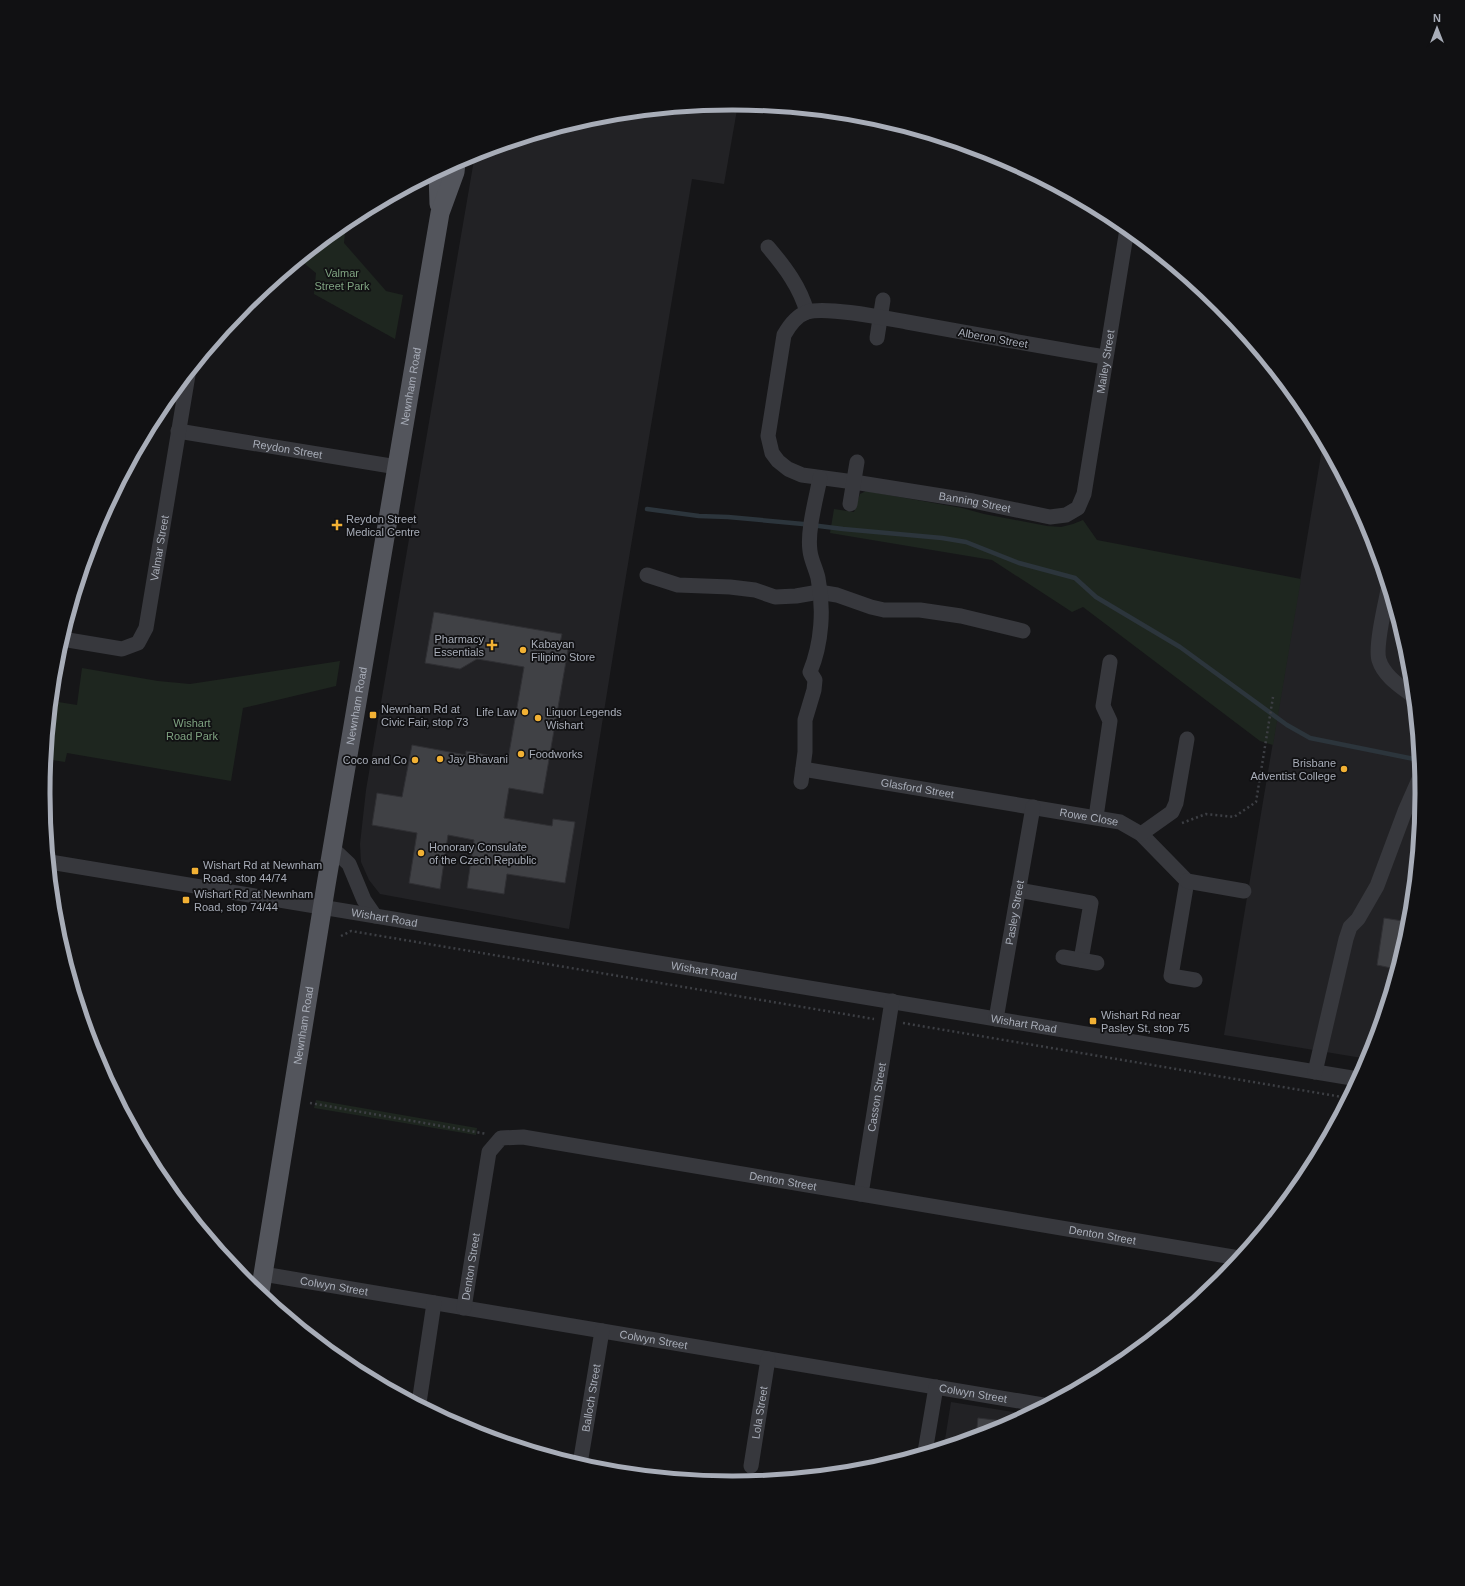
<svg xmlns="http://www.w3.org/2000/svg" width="1465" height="1586" viewBox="0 0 1465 1586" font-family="Helvetica,sans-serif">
<rect width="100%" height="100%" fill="#161618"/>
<g fill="#222225">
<path d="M733,104H738L724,184L692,179L620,612L569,929L380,894L369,880L361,862L360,844L366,790L475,154L598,117Z"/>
<path d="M1323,443L1370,529L1409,659L1422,793L1409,928L1368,1059L1224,1035Z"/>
<path d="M951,1402L1026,1414L996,1430L944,1446Z"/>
</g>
<g fill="#1e261f">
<path d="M346,222L344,243L386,291L403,295L395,339L314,294L316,273L300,260Z"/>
<path d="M866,491L962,508L984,514L1047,526L1061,527L1073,524L1083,520L1097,540L1301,579L1273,745L1260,741L1083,607L1072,612L992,560L830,533L834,509L854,512L860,494Z"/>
<path d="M340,661L336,686L243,708L231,781L67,753L65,762L46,759L52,701L77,705L82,668L158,681L190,684Z"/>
<path d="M316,1100L477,1128L476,1135L314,1108Z"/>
</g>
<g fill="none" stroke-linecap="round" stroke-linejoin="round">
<path stroke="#2c353c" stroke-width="4.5" d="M647,509L699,516L728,517L803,524L843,529L942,538L966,542L1019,563L1075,578L1096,597L1180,647L1287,725L1310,738L1419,760"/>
</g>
<g fill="#404145" stroke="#303034">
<path d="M434,612L562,634L560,643L569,644L543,794L509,788L504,818L552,826L553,819L575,822L565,883L507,874L504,894L467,888L474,840L448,835L440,889L409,883L417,833L372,825L377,793L402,797L412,745L466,755V751L508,759L524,667L477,659L460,669L425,663Z"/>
<path d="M1384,918L1409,922L1396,969L1377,965Z"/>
<path d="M978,1418L1011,1422L996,1430L976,1436Z"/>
</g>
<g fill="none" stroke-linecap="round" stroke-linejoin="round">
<g stroke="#3d3f44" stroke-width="2.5" stroke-dasharray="2 3" stroke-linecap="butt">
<path d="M1182,823L1206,814L1234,817L1256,802L1273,697"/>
<path d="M341,936L351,931L874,1019"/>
<path d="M903,1023L1348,1098"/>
<path d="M310,1103L487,1134"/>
</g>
<g stroke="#37383d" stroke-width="15">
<path d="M768,247C785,267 800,287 807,312"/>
<path d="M877,338L883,300"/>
<path id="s1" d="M1105,357C1039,346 973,334 907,322C885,318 826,306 807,312C796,316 789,326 784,335L768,436L772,453L778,461L788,469L802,475L854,482L973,501L1050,517L1066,515L1078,508L1084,494L1127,229"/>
<path id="s2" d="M178,431L397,467"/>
<path d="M850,504L857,462"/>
<path d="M647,575L678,585L730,587L755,590L775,597L796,596L819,592L837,595L871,607L884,610H920L961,616L1023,631"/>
<path d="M1388,590C1385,605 1375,647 1379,660C1384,676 1400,686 1412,695"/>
<path id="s3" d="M62,639L122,649L138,643L146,628L188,375"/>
<path id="s4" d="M803,769L1120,822L1141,834L1187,881L1171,976L1195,980"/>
<path d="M801,782L805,752V720L814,690L815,680L810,672C822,643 824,608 818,578C816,569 811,560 810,551C807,531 816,499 820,478"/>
<path d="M1096,817L1110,721L1103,706L1110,662"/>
<path d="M1141,834L1172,812L1176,803L1187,739"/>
<path d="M332,848L349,864L364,900L375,916"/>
<path id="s5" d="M50,862L1358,1079"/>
<path d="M1187,881L1244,891"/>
<path d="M1018,890L1091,903L1081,960"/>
<path d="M1063,957L1097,963"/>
<path id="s6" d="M996,1019L1033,807"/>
<path d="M1315,1072L1346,939L1350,927L1358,919L1377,886L1405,811L1420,777"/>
<path id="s7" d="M861,1194L892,1001"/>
<path id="s8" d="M263,1274L1043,1405"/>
<path id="s9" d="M464,1308L489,1152L501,1138L523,1137L1239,1258"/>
<path d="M419,1403L434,1303"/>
<path d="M925,1452L936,1387"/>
<path id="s10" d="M580,1464L602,1331"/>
<path id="s11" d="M751,1466L768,1359"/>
</g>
<g stroke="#53555c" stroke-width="19">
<path d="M438,173L439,204"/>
<path id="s12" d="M260,1293L326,885L440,213L455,172L456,163"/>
</g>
</g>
<g fill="#f2b134" stroke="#111113" stroke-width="1.5">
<path d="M335 519h4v4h4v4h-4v4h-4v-4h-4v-4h4z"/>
<path d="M490 639h4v4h4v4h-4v4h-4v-4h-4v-4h4z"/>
<circle cx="523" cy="650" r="4"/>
<circle cx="525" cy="712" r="4"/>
<rect x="369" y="711" width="8" height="8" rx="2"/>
<circle cx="538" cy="718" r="4"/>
<circle cx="521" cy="754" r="4"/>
<circle cx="440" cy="759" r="4"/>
<circle cx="415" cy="760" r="4"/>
<circle cx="1344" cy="769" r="4"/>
<circle cx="421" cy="853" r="4"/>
<rect x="191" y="867" width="8" height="8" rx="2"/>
<rect x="182" y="896" width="8" height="8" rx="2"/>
<rect x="1089" y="1017" width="8" height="8" rx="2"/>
</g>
<g text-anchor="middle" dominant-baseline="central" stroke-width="3.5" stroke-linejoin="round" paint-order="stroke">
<g font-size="11" fill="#7fa381" stroke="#111113">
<text x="342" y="273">Valmar<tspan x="342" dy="13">Street Park</tspan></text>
<text x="192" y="723">Wishart<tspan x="192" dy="13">Road Park</tspan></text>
</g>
<g font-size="11" fill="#a8adb8" stroke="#111113">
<text transform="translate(993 338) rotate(10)">Alberon Street</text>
<text stroke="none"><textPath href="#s1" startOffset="924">Mailey Street</textPath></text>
<text stroke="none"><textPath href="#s12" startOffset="919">Newnham Road</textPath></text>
<text stroke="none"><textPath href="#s2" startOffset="111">Reydon Street</textPath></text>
<text stroke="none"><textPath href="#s1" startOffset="668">Banning Street</textPath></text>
<text stroke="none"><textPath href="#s3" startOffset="176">Valmar Street</textPath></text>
<text stroke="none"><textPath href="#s12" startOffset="595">Newnham Road</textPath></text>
<text stroke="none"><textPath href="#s4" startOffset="116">Glasford Street</textPath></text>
<text stroke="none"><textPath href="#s4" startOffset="290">Rowe Close</textPath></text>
<text stroke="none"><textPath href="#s6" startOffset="108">Pasley Street</textPath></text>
<text stroke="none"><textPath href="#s5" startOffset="339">Wishart Road</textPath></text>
<text stroke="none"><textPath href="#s5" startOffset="663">Wishart Road</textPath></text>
<text stroke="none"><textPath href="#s5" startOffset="987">Wishart Road</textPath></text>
<text stroke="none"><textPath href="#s12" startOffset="271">Newnham Road</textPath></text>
<text stroke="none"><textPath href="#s7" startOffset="98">Casson Street</textPath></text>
<text stroke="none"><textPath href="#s9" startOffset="462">Denton Street</textPath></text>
<text stroke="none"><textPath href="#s9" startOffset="786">Denton Street</textPath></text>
<text stroke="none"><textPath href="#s9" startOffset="42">Denton Street</textPath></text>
<text stroke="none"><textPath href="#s8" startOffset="72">Colwyn Street</textPath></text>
<text stroke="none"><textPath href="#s8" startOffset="396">Colwyn Street</textPath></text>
<text stroke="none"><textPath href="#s8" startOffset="720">Colwyn Street</textPath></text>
<text stroke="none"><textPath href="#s10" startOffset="67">Balloch Street</textPath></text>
<text stroke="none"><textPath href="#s11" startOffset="54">Lola Street</textPath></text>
</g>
<g font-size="11" fill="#a8adb8" stroke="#111113" text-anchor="start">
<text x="346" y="519">Reydon Street<tspan x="346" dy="13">Medical Centre</tspan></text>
<text x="484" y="639" text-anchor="end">Pharmacy<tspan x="484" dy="13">Essentials</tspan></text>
<text x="531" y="644">Kabayan<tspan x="531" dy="13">Filipino Store</tspan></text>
<text x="381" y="709">Newnham Rd at<tspan x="381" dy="13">Civic Fair, stop 73</tspan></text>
<text x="517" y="712" text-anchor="end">Life Law</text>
<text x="546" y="712">Liquor Legends<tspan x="546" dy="13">Wishart</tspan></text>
<text x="529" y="754">Foodworks</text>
<text x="448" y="759">Jay Bhavani</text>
<text x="407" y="760" text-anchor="end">Coco and Co</text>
<text x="1336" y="763" text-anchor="end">Brisbane<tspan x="1336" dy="13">Adventist College</tspan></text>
<text x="429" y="847">Honorary Consulate<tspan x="429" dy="13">of the Czech Republic</tspan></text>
<text x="203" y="865">Wishart Rd at Newnham<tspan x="203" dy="13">Road, stop 44/74</tspan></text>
<text x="194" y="894">Wishart Rd at Newnham<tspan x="194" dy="13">Road, stop 74/44</tspan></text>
<text x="1101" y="1015">Wishart Rd near<tspan x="1101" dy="13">Pasley St, stop 75</tspan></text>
</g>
</g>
<path d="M0 0H1465V1586H0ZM732 110H733A682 682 0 0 1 1415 792V794A682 682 0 0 1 733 1476H732A682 682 0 0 1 50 794V792A682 682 0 0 1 732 110Z" fill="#111113" fill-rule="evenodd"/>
<path fill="none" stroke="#a8adb8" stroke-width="5" d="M732 110H733A682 682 0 0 1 1415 792V794A682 682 0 0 1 733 1476H732A682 682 0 0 1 50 794V792A682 682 0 0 1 732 110Z"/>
<g transform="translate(1437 28)" stroke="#111113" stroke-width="3" paint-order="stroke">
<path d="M0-3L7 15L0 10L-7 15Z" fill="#a8adb8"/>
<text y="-6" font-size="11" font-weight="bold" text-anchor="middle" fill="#a8adb8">N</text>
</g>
</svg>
